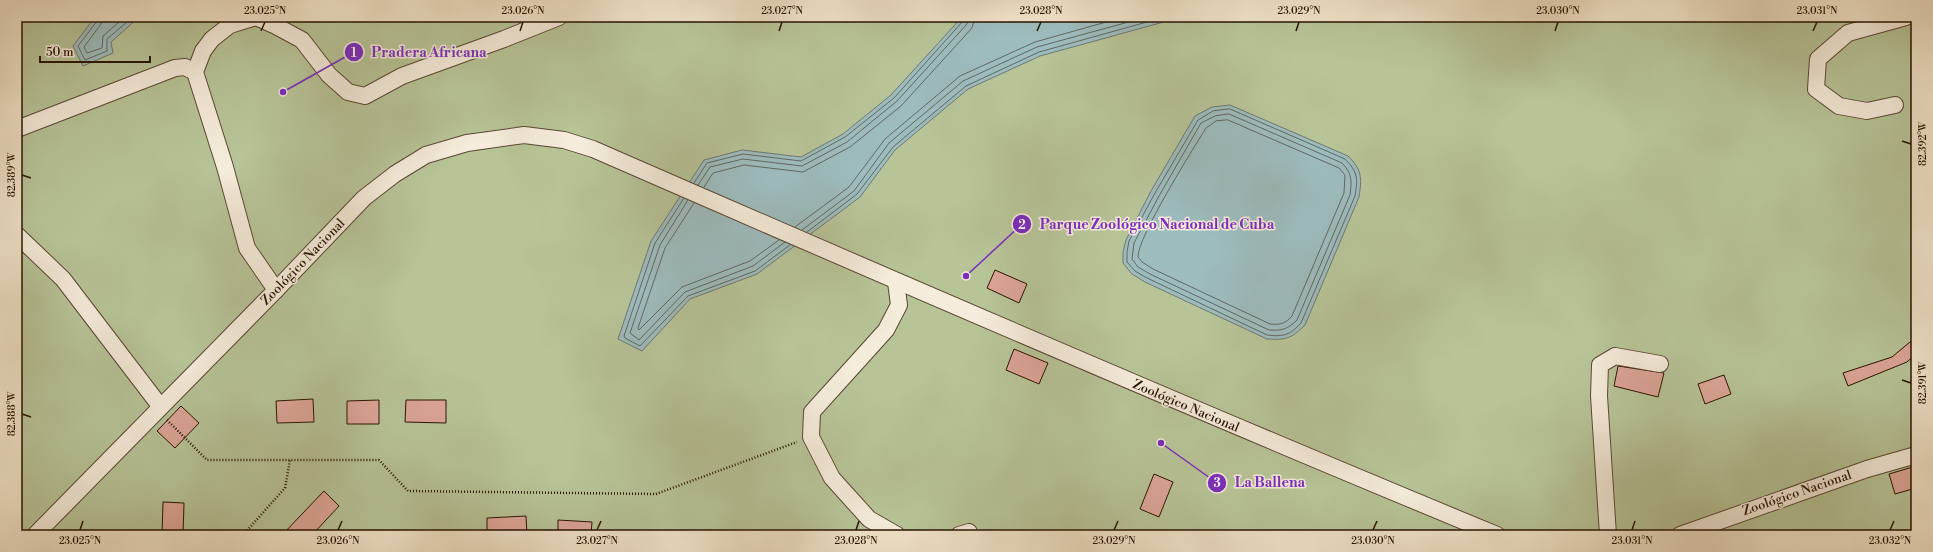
<svg xmlns="http://www.w3.org/2000/svg" width="1933" height="552" viewBox="0 0 1933 552" font-family="'Libre Bodoni',serif">
<rect width="100%" height="100%" fill="#f0e2c8"/>
<filter id="stains"><feTurbulence type="fractalNoise" baseFrequency=".005" numOctaves="4"/><feColorMatrix values="0 0 0 0 .2 0 0 0 0 .09 0 0 0 0 .02 0 0 0 .5 -.17"/></filter>
<radialGradient id="worn" r=".72"><stop offset=".6" stop-color="#630" stop-opacity="0"/><stop offset="1" stop-color="#630" stop-opacity=".3"/></radialGradient>
<rect fill="#b7c498" stroke="#706c4c" x="17" y="17" width="1899" height="518"/>
<g fill="#9dbcbe" stroke="#6e7872">
<path d="M95,17H139L111,42L113,53L83,66L73,46Z"/>
<path d="M962,17H1187L1171,20L1040,56L968,89L895,150L860,197L757,274L690,299L642,351L618,339L651,241L704,160L742,150L801,157L843,134L891,95Z"/>
<path d="M1230,105L1348,156C1362,170 1362,177 1359,197L1305,325C1291,339 1286,340 1267,339L1145,282L1132,274L1123,263V252L1126,240L1151,191L1195,116L1212,107Z"/>
</g>
<g fill="none" stroke-linecap="round" stroke-linejoin="round">
<g stroke="#626860" stroke-width="1">
<path d="M98,17L97,21L78,46L85,60L107,51V39L133,17"/>
<path d="M103,17L101,24L84,47L87,53L102,48L103,36L125,17"/>
<path d="M1230,109L1345,159C1358,172 1358,179 1355,196L1301,323C1290,335 1284,337 1267,335L1147,278L1135,271L1127,262V252L1129,241L1155,193L1198,120L1213,111Z"/>
<path d="M1229,114L1342,163C1352,173 1352,181 1350,195L1297,320C1288,329 1282,331 1269,330L1150,274L1138,267L1132,259L1134,243L1159,196L1201,123L1215,116Z"/>
<path d="M1228,120L1339,168L1345,175L1344,193L1292,316C1285,324 1280,325 1270,324L1153,269L1142,262L1138,257C1137,238 1193,149 1206,128L1216,121Z"/>
<path d="M694,183L707,163L743,154L801,161L845,137L894,98L963,21L964,17"/>
<path d="M698,185L710,167L743,159L802,166L847,142L897,101L967,24L969,17"/>
<path d="M704,187L713,173L744,165L803,172L850,147L901,106L972,28L975,17"/>
<path d="M684,198L655,243L624,336L625,338L640,346L688,296L755,271L790,245"/>
<path d="M688,200L660,245L630,333L639,340L685,292L753,266L785,242"/>
<path d="M694,203L665,248L638,328L639,330L682,287L750,261L779,240"/>
<path d="M795,227L849,187L885,139L960,76L1035,42L1124,17"/>
<path d="M802,230L854,191L889,143L963,81L1037,47L1147,17"/>
<path d="M807,232L857,194L893,147L966,86L1039,52L1165,17"/>
</g>
</g>
<g fill="#dca597" stroke="#281301">
<path d="M995,270L1027,284L1019,303L987,288Z"/>
<path d="M1916,337V354L1907,362L1848,386L1843,373L1892,357Z"/>
<path d="M1014,349L1048,363L1039,384L1006,370Z"/>
<path d="M1618,366L1664,373L1658,397L1614,386Z"/>
<path d="M1724,375L1731,394L1705,404L1698,384Z"/>
<path d="M313,399L314,422L277,423L276,401Z"/>
<path d="M379,400V424H347V401Z"/>
<path d="M406,400H446V423L405,422Z"/>
<path d="M181,406L199,423L175,448L157,431Z"/>
<path d="M1916,466V488L1895,494L1889,474Z"/>
<path d="M1154,474L1173,482L1159,517L1140,509Z"/>
<path d="M324,491L339,506L312,535H282Z"/>
<path d="M163,502L184,503L183,535H162Z"/>
<path d="M526,516L527,535H487V518Z"/>
<path d="M558,520L592,522L591,535H558Z"/>
</g>
<g fill="none" stroke-linecap="round" stroke-linejoin="round">
<defs>
<g id="minor">
<path d="M1895,105L1867,111L1839,106L1816,89L1818,59L1848,33L1906,17"/>
<path d="M17,129L175,68L185,67L195,72"/>
<path d="M17,235L63,279L160,406"/>
<path d="M896,282L899,305L886,330L812,412L811,437L832,478L869,519L897,535"/>
<path d="M276,290L247,248L225,167L195,72L203,51L212,39L230,25L256,17L276,26L302,40L329,75L348,92L365,96L402,76L504,39L559,17"/>
<path d="M35,535L276,290L364,198L395,174L426,155L467,143L524,135L564,140L593,149C893,280 1194,410 1497,535"/>
<path d="M959,535L969,532"/>
<path d="M1608,535L1599,396L1600,365L1615,356L1660,364"/>
<path d="M1680,535L1867,469L1916,455"/>
</g>
</defs>
<use href="#minor" stroke="#5a4733" stroke-width="18"/>
<g stroke="#281301" stroke-width="2.5" stroke-dasharray="1 2" stroke-linecap="butt">
<path d="M167,420L207,460H379L408,491L656,494L797,442"/>
<path d="M243,535L285,488L290,460"/>
</g>
<use href="#minor" stroke="#f5ecdb" stroke-width="16"/>
</g>
<path fill="none" stroke="#281301" stroke-width="1.5" d="M261,31L265,22M520,31L523,22M779,31L782,22M1037,31L1041,22M1296,31L1299,22M1555,31L1558,22M1813,31L1817,22M1902,141L1911,144M22,175L31,178M1902,380L1911,383M22,414L31,417M80,530L83,521M338,530L342,521M597,530L601,521M856,530L859,521M1114,530L1118,521M1373,530L1377,521M1632,530L1635,521M1890,530L1894,521"/>
<g text-anchor="middle" dominant-baseline="central" stroke-width="3" stroke-linejoin="round" paint-order="stroke">
<g font-size="13" fill="#281301" stroke="#f5ecdb">
<text transform="translate(303 262) rotate(-46)">Zoológico Nacional</text>
<text transform="translate(1186 406) rotate(23)">Zoológico Nacional</text>
<text transform="translate(1797 493) rotate(-19)">Zoológico Nacional</text>
</g>
</g>
<path fill="none" stroke="#7b2cbf" stroke-width="1.5" d="M283 92L354 52M966 276L1022 224M1161 443L1217 483"/>
<g fill="#7b2cbf" stroke="#f5ecdb" stroke-width="1.5">
<circle cx="283" cy="92" r="4"/>
<circle cx="966" cy="276" r="4"/>
<circle cx="1161" cy="443" r="4"/>
<circle cx="354" cy="52" r="10"/>
<circle cx="1022" cy="224" r="10"/>
<circle cx="1217" cy="483" r="10"/>
</g>
<g font-size="12" text-anchor="middle" font-weight="bold" fill="#fff">
<text x="354" y="57">1</text>
<text x="1022" y="229">2</text>
<text x="1217" y="487">3</text>
</g>
<g font-size="14" text-anchor="middle" font-weight="bold" fill="#7b2cbf" stroke="#f5ecdb" stroke-width="3" stroke-linejoin="round" paint-order="stroke">
<text x="429" y="57">Pradera Africana</text>
<text x="1157" y="229">Parque Zoológico Nacional de Cuba</text>
<text x="1270" y="487">La Ballena</text>
</g>
<rect width="1933" height="552" fill="none" stroke="#f0e2c8" stroke-width="44"/>
<path d="M40 56v6h110v-6" fill="none" stroke="#281301" stroke-width="2"/>
<text x="46" y="56" font-size="12" fill="#281301" stroke="#f5ecdb" stroke-width="3" paint-order="stroke">50 m</text>
<rect x="22" y="22" width="1889" height="508" fill="none" stroke="#281301" stroke-width="1.5"/>
<g font-size="10" text-anchor="middle" fill="#281301">
<text x="265" y="14">23.025°N</text>
<text x="523" y="14">23.026°N</text>
<text x="782" y="14">23.027°N</text>
<text x="1041" y="14">23.028°N</text>
<text x="1299" y="14">23.029°N</text>
<text x="1558" y="14">23.030°N</text>
<text x="1817" y="14">23.031°N</text>
<text transform="translate(1922 144) rotate(-90)" y="4">82.392°W</text>
<text transform="translate(11 175) rotate(-90)" y="4">82.389°W</text>
<text transform="translate(1922 383) rotate(-90)" y="4">82.391°W</text>
<text transform="translate(11 414) rotate(-90)" y="4">82.388°W</text>
<text x="80" y="544">23.025°N</text>
<text x="338" y="544">23.026°N</text>
<text x="597" y="544">23.027°N</text>
<text x="856" y="544">23.028°N</text>
<text x="1114" y="544">23.029°N</text>
<text x="1373" y="544">23.030°N</text>
<text x="1632" y="544">23.031°N</text>
<text x="1890" y="544">23.032°N</text>
</g>
<rect width="100%" height="100%" filter="url(#stains)"/>
<rect width="100%" height="100%" fill="url(#worn)"/>
</svg>
